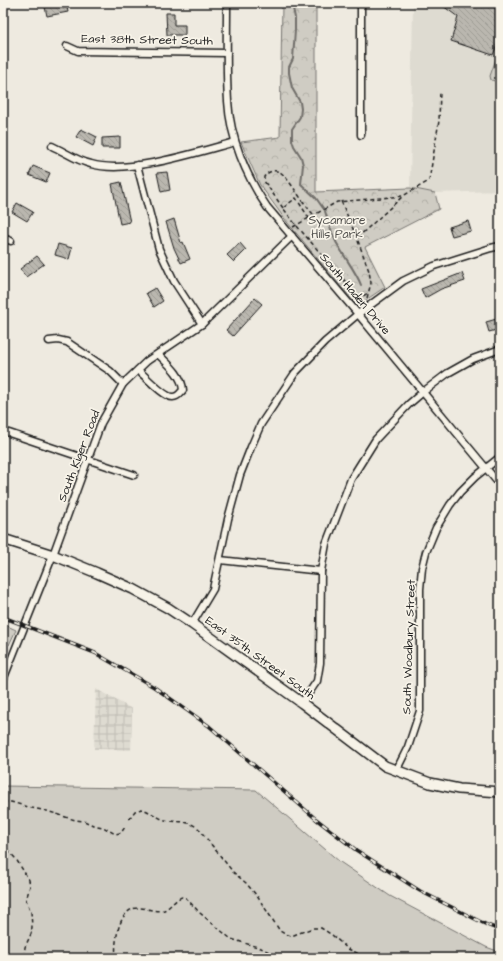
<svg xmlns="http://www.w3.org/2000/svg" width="503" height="961" viewBox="0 0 503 961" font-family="'Architects Daughter',sans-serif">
<defs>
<pattern id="industrial-grid" width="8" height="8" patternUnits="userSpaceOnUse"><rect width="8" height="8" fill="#dedbd1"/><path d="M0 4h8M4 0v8" fill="none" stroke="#bebbb3"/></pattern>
<pattern id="forest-firs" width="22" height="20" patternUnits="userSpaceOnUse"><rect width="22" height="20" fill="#cfccc3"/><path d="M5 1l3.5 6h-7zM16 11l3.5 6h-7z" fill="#b1afa7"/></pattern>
<pattern id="park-crowns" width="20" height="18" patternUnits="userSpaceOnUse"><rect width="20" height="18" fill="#cfccc3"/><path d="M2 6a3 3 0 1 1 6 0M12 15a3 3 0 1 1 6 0" fill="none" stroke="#b1afa7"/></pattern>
<pattern id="building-back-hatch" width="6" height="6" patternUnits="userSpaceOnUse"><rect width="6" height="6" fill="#bab7af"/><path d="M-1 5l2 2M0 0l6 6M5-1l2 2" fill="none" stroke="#9f9d96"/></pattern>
</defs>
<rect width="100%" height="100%" fill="#eeeae0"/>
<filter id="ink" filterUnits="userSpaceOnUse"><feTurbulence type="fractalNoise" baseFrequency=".025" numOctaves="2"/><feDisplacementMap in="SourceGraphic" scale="8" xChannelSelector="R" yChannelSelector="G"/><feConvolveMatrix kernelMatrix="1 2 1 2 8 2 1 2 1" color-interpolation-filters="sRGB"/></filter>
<g filter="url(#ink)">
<path fill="#dedbd1" d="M413,3H500V191L435,193L410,188Z"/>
<path fill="url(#industrial-grid)" d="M96,689L132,709L131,750L94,749Z"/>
<path fill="#cfccc3" stroke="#767470" d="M3,786L256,790L340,862L390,896L486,947L500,952V958H3Z"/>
<path fill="url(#forest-firs)" stroke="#767470" d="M3,624L16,630L9,645L3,643Z"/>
<g fill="url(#park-crowns)" stroke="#767470">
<path d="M282,3H316V192L410,188L435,193L439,209L365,247L385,287L357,306L287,222L260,185L241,142L280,137Z"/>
<path d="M497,56L500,57V81L499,82L491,80L490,76Z"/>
</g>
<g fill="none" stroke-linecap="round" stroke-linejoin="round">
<g stroke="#6f6d69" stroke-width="2">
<path d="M292,3L295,18V30L293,59L289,67V73L292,88L300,102L301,109L300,117L292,129V140L294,146L301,157L303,165L301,184L316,198L323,208"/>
<path d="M325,211C329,225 333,239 342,252C348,262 357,274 361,285"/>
</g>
</g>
<g fill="url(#building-back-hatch)" stroke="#1c1c1c">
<path d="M66,3L68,12L47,16L45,7Z"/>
<path d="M439,3H500V38L493,55L451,41L458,17Z"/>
<path d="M166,13H174V25H185V35H167Z"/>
<path d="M81,129L97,137L93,146L76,137Z"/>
<path d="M120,137V148H102V138Z"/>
<path d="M33,166L50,173L46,182L29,175Z"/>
<path d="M167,172L170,190L161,192L157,173Z"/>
<path d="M121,182L130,222L120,224L112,184Z"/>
<path d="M17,203L33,212L27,221L12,212Z"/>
<path d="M174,219L181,243L183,242L190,259L181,263L174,248L166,222Z"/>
<path d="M468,221L471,231L452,236L449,227Z"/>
<path d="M240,243L246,250L234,262L227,255Z"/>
<path d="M58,244L72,248L69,259L55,255Z"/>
<path d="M37,256L44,264L26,277L20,269Z"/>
<path d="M462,273L465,281L441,289L425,298L421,289Z"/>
<path d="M155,288L163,301L154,307L146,293Z"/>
<path d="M255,298L262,304L233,336L226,330Z"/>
<path d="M500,318V329L489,332L486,322Z"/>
</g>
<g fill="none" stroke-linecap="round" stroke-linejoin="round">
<defs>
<g id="street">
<path d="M227,3C227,36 226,69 228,101C230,138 246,176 267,207L358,314L500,485"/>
<path d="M67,46L78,51L227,53"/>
<path d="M361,135V3"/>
<path d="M52,146C65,152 77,161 91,164C128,175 198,152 235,142"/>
<path d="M137,165L159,249L174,281L202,324"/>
<path d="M3,238L11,241"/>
<path d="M49,341L58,340L67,342L110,371L123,384"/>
<path d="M138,370C145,376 165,398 173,397C178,397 180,393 183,390C182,375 168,364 158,354"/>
<path d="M3,431L134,475"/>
<path d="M220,560L321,571"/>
<path d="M192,624L213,589L228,519L240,475L251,447L261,424L295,373L325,342L358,314L403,281L434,266L491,248L500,246"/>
<path d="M3,680L53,555L101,423L123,384L147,361L202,324L292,236"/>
<path d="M302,703L317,681L320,663L321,571L326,544L351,479L376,439L409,404L423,392L448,373L473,359L500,349"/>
<path d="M396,771L408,747L420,711V589L422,568L426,552L436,528L450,505L460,492L475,477L500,457"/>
</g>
<path id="secondary" d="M3,539L53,555L97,573L133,589L168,608L192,624L302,703L385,766L430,783L459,789L500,792"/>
</defs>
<use href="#street" stroke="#1c1c1c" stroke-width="9"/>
<use href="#secondary" stroke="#1c1c1c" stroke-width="12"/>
<g stroke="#1c1c1c" stroke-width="1.5" stroke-dasharray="4 3" stroke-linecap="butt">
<path d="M341,201L357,238"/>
<path d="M283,208L264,181V177C267,172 274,169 280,172C288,177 304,205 313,214"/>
<path d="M309,218L296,198L283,208L296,225L357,295L363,296L368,293"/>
<path d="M293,227L337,202L403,196L429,181L439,121L440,91"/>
<path d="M367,298L371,283L369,271L357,238L403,196"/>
<path d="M3,802H11L32,808L47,811L75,820L84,821L93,825L103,827L115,834L121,833L125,827"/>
<path d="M129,819L135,811L142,809C149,811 155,816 162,819C176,824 186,818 199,829L233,872L246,883L257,896L280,931L285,934L291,936L313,928H321L332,935L348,949L368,958"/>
<path d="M3,845L16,859L29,880L30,886L26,900L31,912L32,927L31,934L25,947L24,958"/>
<path d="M116,958C114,944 118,909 137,908C145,907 156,913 164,910C171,907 175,899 182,897L186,898L200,913L231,939L261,948L269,952L275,958"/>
</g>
<use href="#street" stroke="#f7f3e8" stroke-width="6"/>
<use href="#secondary" stroke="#f7f3e8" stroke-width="9"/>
<defs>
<path id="rail" d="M3,617L95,653L154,687L209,726L316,819L356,850L420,891L487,925L500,930"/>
</defs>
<use href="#rail" stroke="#1c1c1c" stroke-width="3.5"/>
<use href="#rail" stroke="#f7f3e8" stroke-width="2" stroke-dasharray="6" stroke-linecap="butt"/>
</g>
</g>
<g text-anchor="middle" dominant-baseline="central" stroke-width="3.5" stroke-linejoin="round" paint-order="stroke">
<g font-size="12" fill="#1c1c1c" stroke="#f7f3e8">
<text transform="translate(147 40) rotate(1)">East 38th Street South</text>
<text transform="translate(355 294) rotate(50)">South Haden Drive</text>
<text transform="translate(79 456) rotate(-69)">South Kiger Road</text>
<text transform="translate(409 647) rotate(-88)">South Woodbury Street</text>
<text transform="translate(260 658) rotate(36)">East 35th Street South</text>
</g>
<g font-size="12" fill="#52514e" stroke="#f7f3e8">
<text x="337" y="220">Sycamore<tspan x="337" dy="14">Hills Park</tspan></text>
</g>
</g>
<rect width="503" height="961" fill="none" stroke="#f7f3e8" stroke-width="16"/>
<rect x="8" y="8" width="487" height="945" fill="none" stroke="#1c1c1c" stroke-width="1.5" filter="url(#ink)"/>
</svg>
